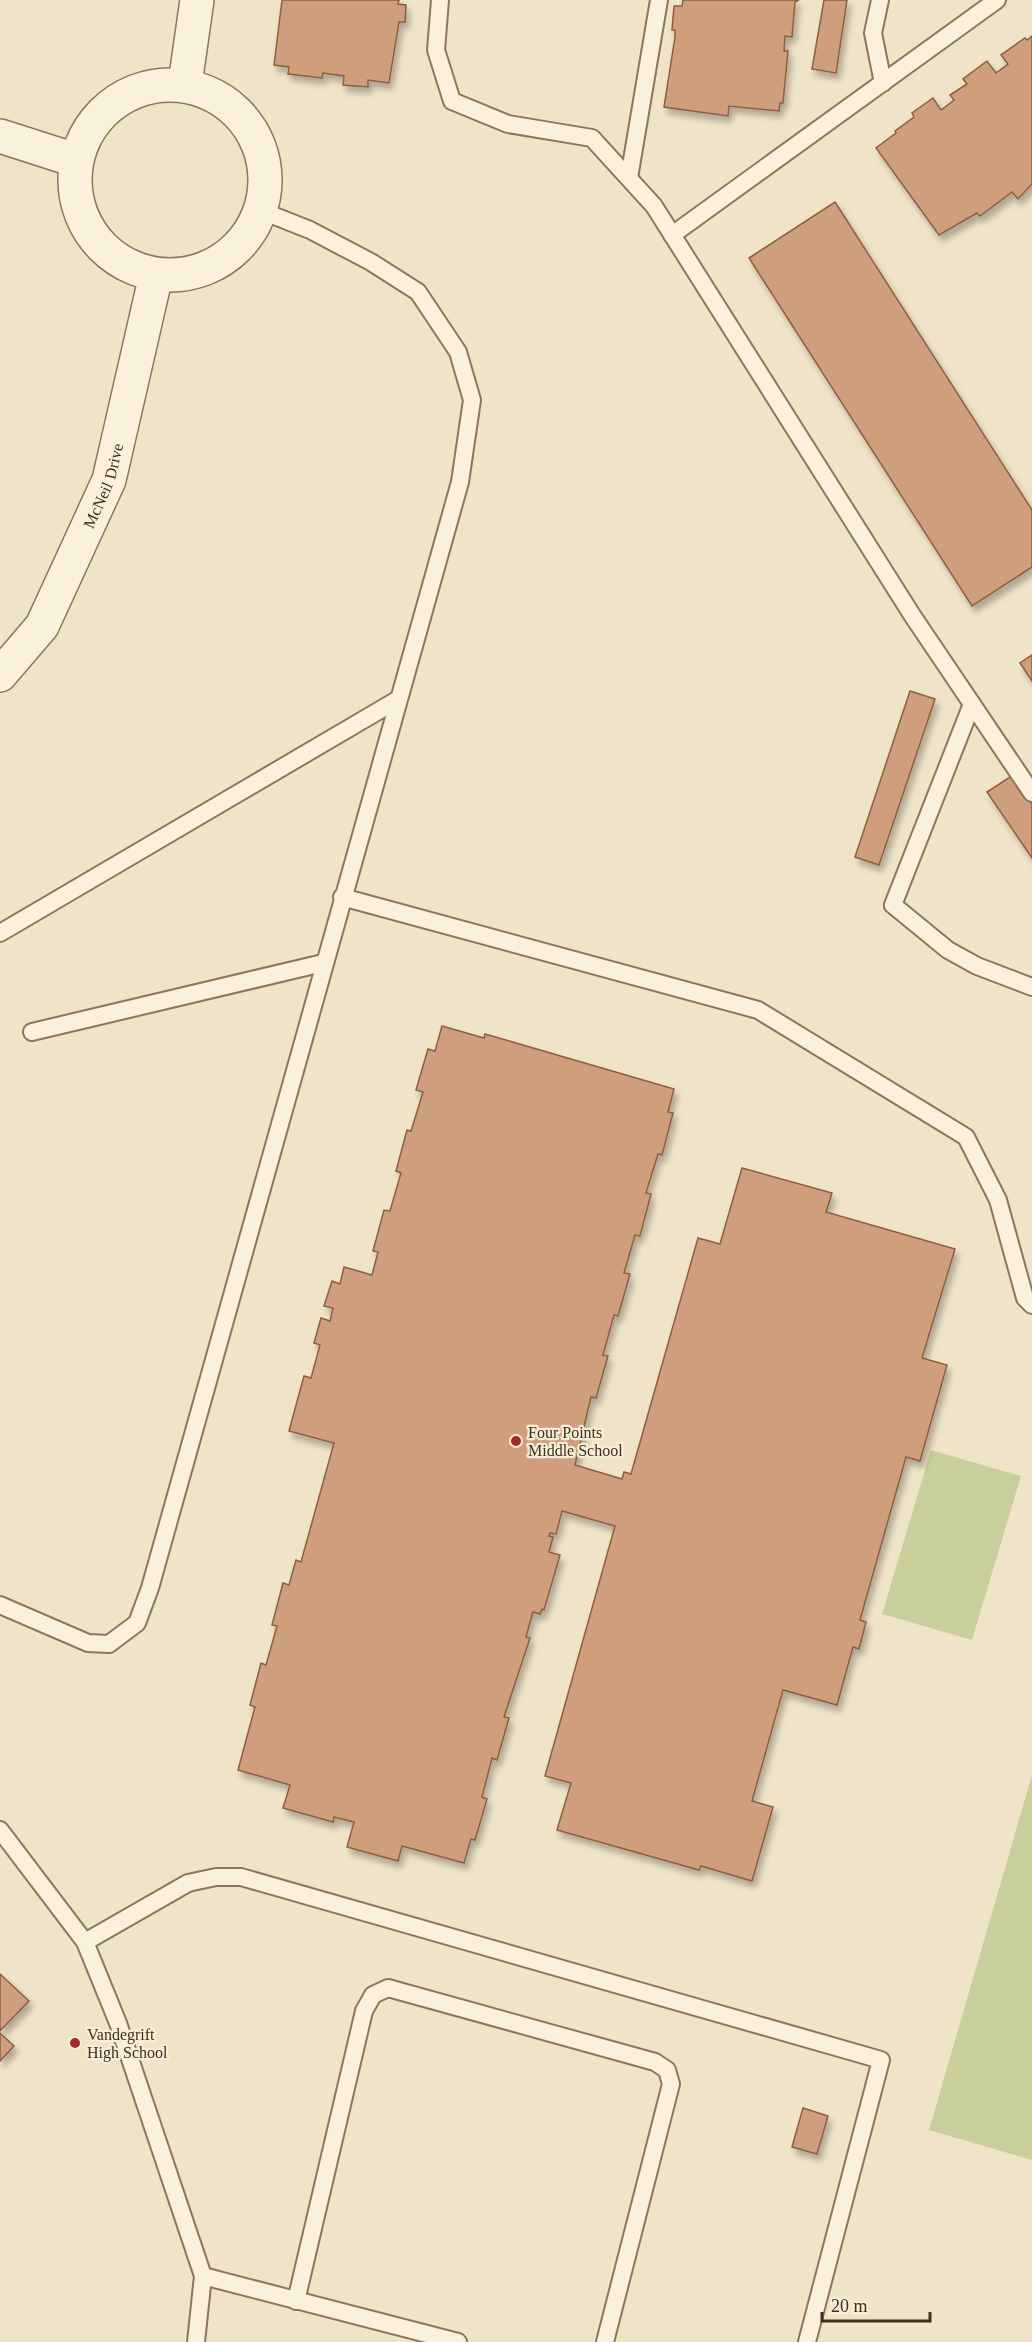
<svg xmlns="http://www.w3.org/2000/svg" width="1032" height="2342" viewBox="0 0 1032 2342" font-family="'Times New Roman',serif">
<defs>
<filter id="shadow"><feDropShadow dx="3.5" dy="6" stdDeviation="3" flood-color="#0004"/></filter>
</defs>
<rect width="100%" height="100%" fill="#f0e4c8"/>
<g fill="#c9cf9b">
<path d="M931,1450L1021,1476L972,1640L882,1614Z"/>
<path d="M1032,1775V2160L929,2130Z"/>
</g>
<g fill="#cf9f7d" stroke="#8d5f41" stroke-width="1.5" filter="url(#shadow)">
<path d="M282,0H399L398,4L406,5L405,22H399L389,83L368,80V87L343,85L344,76L323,73L322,78L288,74L289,67L274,65Z"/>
<path d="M683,0H799L795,2L792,37L785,36L784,51H788L783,103H780L779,111L729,106L728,116L664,107L675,37V30H672L674,6H682Z"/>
<path d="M824,0H847L836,73L812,69Z"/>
<path d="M1032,36V184L1018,199L1012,192L980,216L977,213L939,235L876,148L896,133L895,131L914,117L912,113L933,98L941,110L954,100L950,95L967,84L963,79L987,61L996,73L1008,64L1001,55L1025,38L1027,40Z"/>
<path d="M835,202L1032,510V567L972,606L749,258Z"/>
<path d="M1032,655V681L1020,663Z"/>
<path d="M910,691L935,699L879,865L855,857Z"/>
<path d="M1013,775L1032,804V858L987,792Z"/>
<path d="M442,1026L484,1038L485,1034L674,1089L668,1112L673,1113L662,1155L658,1154L646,1193L651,1194L640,1236L635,1235L624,1273L630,1274L618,1316L614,1315L603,1355L608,1356L596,1398L591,1397L575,1465L622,1479L624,1472L631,1474L698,1238L720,1244L742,1168L832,1193L826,1212L955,1249L922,1358L947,1365L920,1461L906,1457L860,1620L866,1622L859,1649L853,1647L837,1705L783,1690L752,1801L773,1807L752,1881L701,1866L699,1870L557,1830L571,1783L545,1776L615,1526L562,1511L556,1534L550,1533L549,1536L553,1537L549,1552L560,1555L544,1610L542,1609L540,1614L533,1612L526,1637L530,1638L504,1717L509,1718L497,1760L492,1758L482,1797L487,1799L475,1840L471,1839L464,1863L402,1846L398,1861L347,1847L354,1822L334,1817L333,1822L283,1808L290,1785L238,1770L255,1707L250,1705L261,1663L266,1665L277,1626L272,1625L283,1583L289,1585L296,1560L301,1562L334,1443L289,1431L304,1376L311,1378L320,1345L314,1343L321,1318L330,1321L333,1308L324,1306L332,1281L340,1284L344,1267L372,1275L378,1252L373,1251L384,1210L390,1211L401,1173L396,1171L407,1130L411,1131L423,1092L416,1090L428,1049L435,1051Z"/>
<path d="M0,1974L29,2001L0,2031Z"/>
<path d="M0,2033L14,2046L0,2061Z"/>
<path d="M803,2108L828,2116L817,2154L792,2147Z"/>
</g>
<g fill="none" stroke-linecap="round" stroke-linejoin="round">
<defs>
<g id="lane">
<path d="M440,0L436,50L452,101L508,124L592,138L654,206L912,615L1032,793"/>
<path d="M880,0L873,33L883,83"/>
<path d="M629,178L659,0"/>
<path d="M672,235L997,0"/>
<path d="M972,704L893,905L948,950L977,966L1032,987"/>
<path d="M342,897L758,1010L966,1137L998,1200L1025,1298L1032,1305"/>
<path d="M0,933L397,700"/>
<path d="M32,1032L323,963"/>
<path d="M0,1605L88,1643L109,1644L137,1623L150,1588L460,482L472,400L458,352L418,292L371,262L310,230L262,211"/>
<path d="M0,1830L85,1942L118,2023L203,2276L196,2342"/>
<path d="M85,1942L188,1883L216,1877H241L881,2060L807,2342"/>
<path d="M203,2276L458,2342"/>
<path d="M296,2301L364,2011L373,1995L388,1988L655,2062L667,2070L671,2084L605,2342"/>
</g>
<g id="street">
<path d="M185,84L197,0"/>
<circle cx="170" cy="180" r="95"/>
<path d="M0,136L75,160"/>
<path id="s1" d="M0,675L42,626L109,480L156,275"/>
</g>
</defs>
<use href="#lane" stroke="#8d765c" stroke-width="20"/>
<use href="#street" stroke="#8d765c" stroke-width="36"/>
<use href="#lane" stroke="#faf1dc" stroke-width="16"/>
<use href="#street" stroke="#faf1dc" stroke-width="33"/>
</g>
<g fill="#9e2a2b" stroke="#f7eed8" stroke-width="2">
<circle cx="516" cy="1441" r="6"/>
<circle cx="75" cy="2043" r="6"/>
</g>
<g text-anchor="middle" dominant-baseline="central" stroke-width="4.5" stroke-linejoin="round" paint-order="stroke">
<g font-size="16" fill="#3d2e20" stroke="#f7eed8">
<text stroke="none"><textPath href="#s1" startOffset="218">McNeil Drive</textPath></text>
</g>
<g font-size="16" fill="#3d2e20" stroke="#f7eed8" text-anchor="start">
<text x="528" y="1432">Four Points<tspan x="528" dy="18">Middle School</tspan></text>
<text x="87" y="2034">Vandegrift<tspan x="87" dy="18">High School</tspan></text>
</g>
</g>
<path d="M822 2312v9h108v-9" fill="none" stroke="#3d2e20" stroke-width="3"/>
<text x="831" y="2312" font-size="18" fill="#3d2e20" stroke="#f7eed8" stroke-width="4.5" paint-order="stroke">20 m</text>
</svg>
